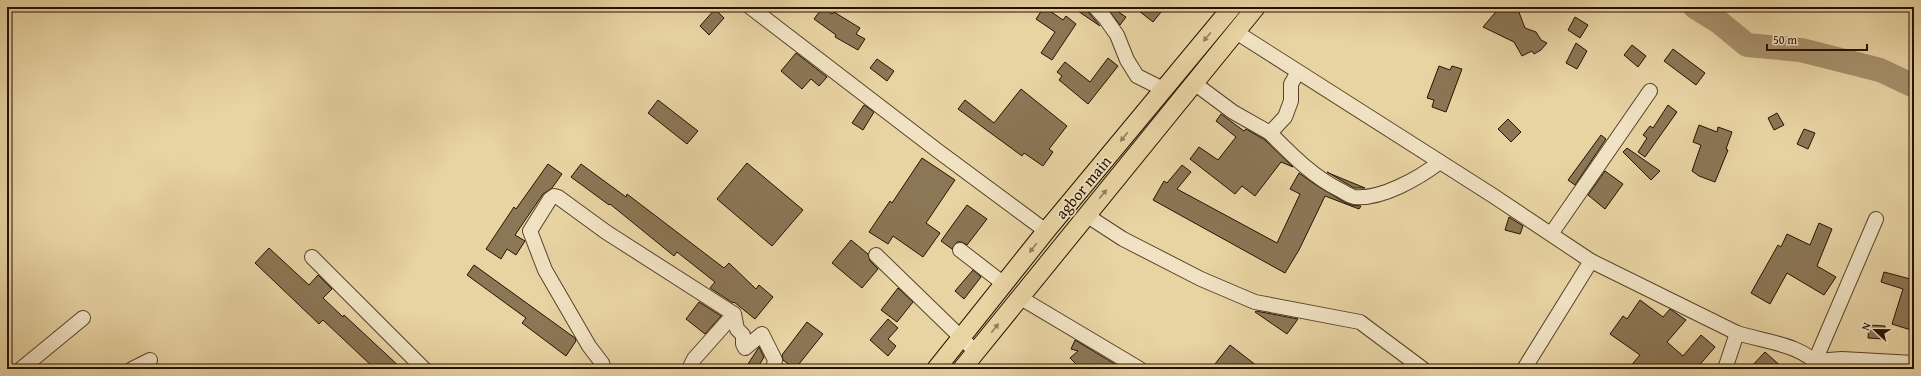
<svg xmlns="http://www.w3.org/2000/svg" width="1921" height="376" viewBox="0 0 1921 376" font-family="'Gentium Book Plus',serif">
<rect width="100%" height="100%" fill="#e8d3a3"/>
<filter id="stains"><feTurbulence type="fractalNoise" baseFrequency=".005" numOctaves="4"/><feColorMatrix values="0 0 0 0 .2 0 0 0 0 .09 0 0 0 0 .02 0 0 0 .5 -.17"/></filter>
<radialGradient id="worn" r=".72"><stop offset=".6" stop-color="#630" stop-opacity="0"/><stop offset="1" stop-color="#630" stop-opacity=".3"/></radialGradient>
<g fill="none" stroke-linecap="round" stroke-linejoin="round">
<path stroke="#a6916c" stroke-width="24" d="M1695,7L1719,22L1747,45L1801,50L1880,70L1914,86"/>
</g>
<g fill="#8b7655" stroke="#261200">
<path d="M823,7L832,14L834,12L860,28L856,34L865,39L858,50L835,37L836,35L814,19Z"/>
<path d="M1044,7L1063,20L1066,16L1076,24L1052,60L1041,53L1055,32L1036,19Z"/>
<path d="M1072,7H1087L1089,13L1100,26Z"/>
<path d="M1106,7H1111L1126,17L1120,25Z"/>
<path d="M1134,7H1165L1153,22Z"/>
<path d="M1500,7H1517L1525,28L1536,32L1541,40L1547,43L1541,50L1534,54L1532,51L1522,56L1514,42L1483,27Z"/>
<path d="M715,9L724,18L709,35L700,26Z"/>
<path d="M1575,17L1588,25L1580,38L1568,30Z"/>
<path d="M1576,43L1587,51L1577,69L1566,63Z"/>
<path d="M1632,45L1646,56L1638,67L1624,55Z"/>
<path d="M1673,49L1705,73L1696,85L1664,61Z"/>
<path d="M796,53L827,77L819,86L811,79L802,89L781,71Z"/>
<path d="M1108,58L1118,66L1088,104L1059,80L1062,76L1057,72L1065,62L1090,82Z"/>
<path d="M877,59L894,71L887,81L870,68Z"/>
<path d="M1439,66L1450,70L1452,66L1462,69L1446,112L1432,107L1434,100L1427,98Z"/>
<path d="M1021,89L1067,126L1049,149L1053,152L1043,166L1024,153L1022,156L958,109L965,100L994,123Z"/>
<path d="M658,100L698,131L687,144L648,113Z"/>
<path d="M864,105L874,112L863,130L852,123Z"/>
<path d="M1668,105L1677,112L1645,157L1638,152L1647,138L1643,135L1650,126L1653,128Z"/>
<path d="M1777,113L1784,125L1774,130L1768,118Z"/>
<path d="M1221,114L1244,131L1246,129L1265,140L1293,167L1281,162L1255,196L1242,186L1235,194L1190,159L1199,147L1218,160L1236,137L1216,121Z"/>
<path d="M1508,119L1521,132L1511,142L1498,129Z"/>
<path d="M1699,125L1717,132L1718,127L1732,132L1726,149L1728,150L1715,182L1699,176L1692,171L1701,145L1693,142Z"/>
<path d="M1804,129L1815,133L1808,149L1797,144Z"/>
<path d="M1601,135L1606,139L1575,185L1568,180Z"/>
<path d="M1627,148L1660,171L1651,180L1623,152Z"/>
<path d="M922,158L955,180L926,223L940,233L923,257L893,236L888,244L869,232L890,201L892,203Z"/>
<path d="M747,163L803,210L772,246L717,199Z"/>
<path d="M548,164L562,174L552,188L543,194L515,235L525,241L516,255L507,249L501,259L486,249L514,207L516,209Z"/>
<path d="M581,164L626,197L627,194L724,268L729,263L756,289L759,285L773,297L755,319L734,302L733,303L710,288L715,282L677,252L674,256L610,204L609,205L571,177Z"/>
<path d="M1182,165L1191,172L1177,189L1277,243L1300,194L1290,189L1299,173L1316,185L1344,202L1352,205L1361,206L1359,209L1325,196L1299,250L1285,273L1153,200L1164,181L1167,183Z"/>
<path d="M1605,171L1623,184L1605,209L1588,195Z"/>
<path d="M1327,172L1331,174L1365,188H1354Z"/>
<path d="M967,205L987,219L967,245L962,242H957L952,249L941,241Z"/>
<path d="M1509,217L1523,226L1520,234L1505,230Z"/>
<path d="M1819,223L1832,229L1817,266L1836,277L1824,295L1787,273L1770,304L1751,293L1778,245L1781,247L1787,234L1810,245Z"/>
<path d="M851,240L868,254L870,261L878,269L862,288L832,263Z"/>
<path d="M269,248L309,285L318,275L332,289L323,298L343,317L344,315L402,369H375L323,320L319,324L255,263Z"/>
<path d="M474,265L575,338L576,341L566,356L522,323L526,318L467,275Z"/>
<path d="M973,270L981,277L964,299L955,291Z"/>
<path d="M1884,272L1914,280V331L1892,324L1903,289L1881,282Z"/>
<path d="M898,288L913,302L897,322L881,310Z"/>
<path d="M1640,300L1663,317L1670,309L1686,320L1667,342L1683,356L1701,335L1715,347L1696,369H1628L1640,355L1610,334L1623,316L1627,319Z"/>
<path d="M699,302L721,316L705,334L686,319Z"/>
<path d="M1256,311L1298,319L1287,334L1255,312Z"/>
<path d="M888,319L898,328L888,339L896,346L888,356L870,340Z"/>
<path d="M807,322L823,334L795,369L783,360L782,355Z"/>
<path d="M1869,325L1885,326L1884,339L1868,338Z"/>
<path d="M1075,340L1123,369H1081L1070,358L1078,351L1071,349Z"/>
<path d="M1230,345L1261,369H1211Z"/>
<path d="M759,347L764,357L757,369L748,364Z"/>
<path d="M1765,352L1784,369H1749Z"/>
</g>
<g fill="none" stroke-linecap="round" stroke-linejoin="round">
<defs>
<g id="minor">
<path d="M750,7L938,151L1046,231"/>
<path d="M1095,7L1105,18L1117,35L1127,60L1137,76L1163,89"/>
<path d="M1236,32L1492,195L1591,261L1737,333C1765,342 1803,344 1822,369"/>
<path d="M1194,83L1233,112L1270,133L1285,117L1291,101V84L1298,72"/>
<path d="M1270,133C1292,155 1312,176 1340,190C1344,192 1349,196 1354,197C1381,200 1419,178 1440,162"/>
<path d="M1086,215L1123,239L1201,279L1255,302L1360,322L1423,369"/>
<path d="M1876,219L1815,361L1842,359L1914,363"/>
<path d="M1551,234L1650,91"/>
<path d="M960,250L1004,284"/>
<path d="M876,255L976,352"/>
<path d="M312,257L424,369"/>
<path d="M1019,297L1140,369"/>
<path d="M21,369L83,318"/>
<path d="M132,369L150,360"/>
<path d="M604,369L602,363L589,346L545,270L530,231L550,199L554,196L558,197L606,232L734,314L737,329L743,335V344L745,348L762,334L775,360L773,369"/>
<path d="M689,369L694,359L734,314"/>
<path d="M1524,369L1591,261"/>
<path d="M1725,369L1737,333"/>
</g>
<g id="major">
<path d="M936,369L1046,231L1232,7"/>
<path d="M962,369L1256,7"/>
</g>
</defs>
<use href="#minor" stroke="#564229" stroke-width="16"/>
<use href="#major" stroke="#261200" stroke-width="20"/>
<use href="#minor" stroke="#f0e2c3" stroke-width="14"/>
<use href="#major" stroke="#e8d3a3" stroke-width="18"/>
</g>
<defs><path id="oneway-solid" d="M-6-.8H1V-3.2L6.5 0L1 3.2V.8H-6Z"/></defs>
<g fill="#917c5a">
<use href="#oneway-solid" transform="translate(1207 37) rotate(130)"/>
<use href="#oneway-solid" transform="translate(1124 137) rotate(129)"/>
<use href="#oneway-solid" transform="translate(1103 194) rotate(-51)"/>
<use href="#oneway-solid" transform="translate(1033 248) rotate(128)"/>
<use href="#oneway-solid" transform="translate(995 328) rotate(-52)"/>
</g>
<g text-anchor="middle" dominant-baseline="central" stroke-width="3.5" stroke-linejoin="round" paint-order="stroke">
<g font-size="16" fill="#261200" stroke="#f0e2c3">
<text transform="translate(1083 187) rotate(-50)">agbor main</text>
</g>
</g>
<rect width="1921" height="376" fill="none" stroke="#e8d3a3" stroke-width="24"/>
<rect x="8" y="8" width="1905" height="360" fill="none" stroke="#261200" stroke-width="2"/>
<rect x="12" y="12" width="1897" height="352" fill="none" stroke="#261200"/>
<g transform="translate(1875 330) rotate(292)" stroke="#f0e2c3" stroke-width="3" paint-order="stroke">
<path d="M0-3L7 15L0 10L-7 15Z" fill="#261200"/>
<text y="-6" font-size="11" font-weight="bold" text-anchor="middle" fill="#261200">N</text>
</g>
<path d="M1767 44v6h100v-6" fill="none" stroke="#261200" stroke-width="2"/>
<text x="1773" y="44" font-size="12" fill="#261200" stroke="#f0e2c3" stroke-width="3" paint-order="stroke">50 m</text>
<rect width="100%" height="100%" filter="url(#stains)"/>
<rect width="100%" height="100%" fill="url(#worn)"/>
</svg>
